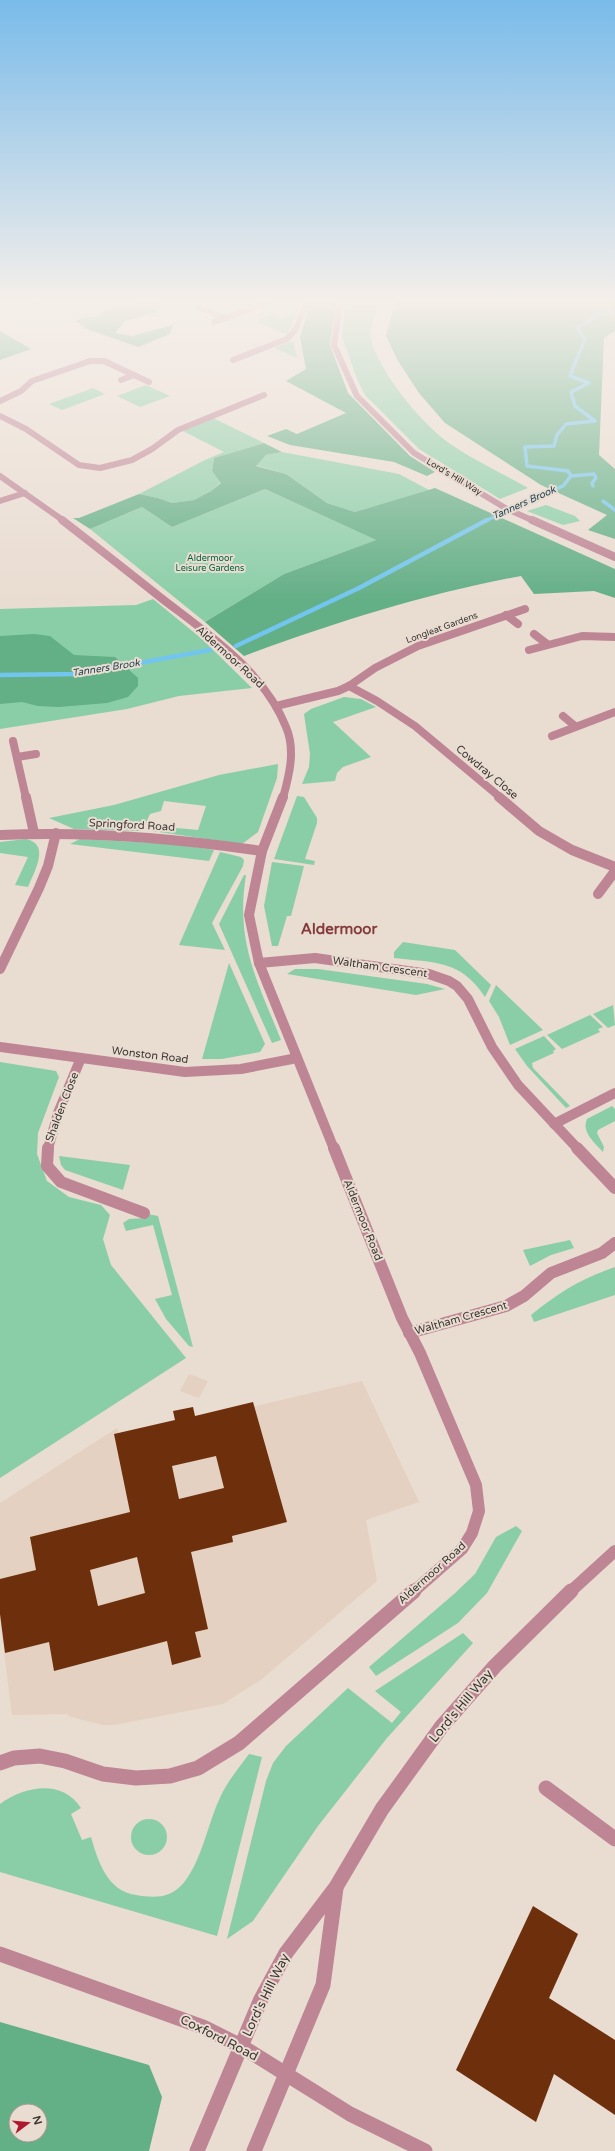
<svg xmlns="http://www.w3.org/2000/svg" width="615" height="2151" viewBox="0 0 615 2151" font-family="'Varela Round',sans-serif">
<rect width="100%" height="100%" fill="#e9dcd1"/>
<g fill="#e4d1c1">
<path d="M189,1374L208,1381L199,1398L180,1391Z"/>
<path d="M362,1381L419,1502L366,1520L377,1581L262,1679L223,1704L114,1725H102L68,1716V1714L12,1715L0,1620V1503L117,1428L120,1438Z"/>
</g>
<g fill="#8acea7">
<path d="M280,301L296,302L300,305L287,335L258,322L259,319L273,314L280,318L294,314L297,308L286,303L265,310L259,308Z"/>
<path d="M346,301H380C376,312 369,327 371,339C378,371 422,424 449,443C473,460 502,473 528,488L500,499L419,449L365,395L357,379L342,337Z"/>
<path d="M293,341L297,358L274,348Z"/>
<path d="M146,385L170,396L140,407L117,396Z"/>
<path d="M93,388L105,394L62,410L49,404Z"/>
<path d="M213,418L264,443L214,458L212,471L221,482L211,491L194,500L172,503L158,498L139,494L205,460L224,452L183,431Z"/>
<path d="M282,452L399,474L429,490L355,512L327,503L286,474L255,465L266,455Z"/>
<path d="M265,489L376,540L284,574L205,622L90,529L142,507L172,527Z"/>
<path d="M546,505L575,516L580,521L563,525L527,511Z"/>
<path d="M153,599L202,639L252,688L179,696L127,709L0,729V609L136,605Z"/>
<path d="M344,697L361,699L376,707L333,722L371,757L343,767L337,773L335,781L302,784L309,767L310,754L304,714L311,709Z"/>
<path d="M278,764L277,778L258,832L242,844L152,831L155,826L198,830L206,806L164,801L161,811L150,814L142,831L74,829L49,818L114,805L219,775Z"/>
<path d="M297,796L304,797L317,818V823L305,859L315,861L314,865L274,859Z"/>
<path d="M26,839C51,844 34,872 28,887L15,885L28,857L0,853V842Z"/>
<path d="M80,839L175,844L214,850L209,861L70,844Z"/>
<path d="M220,852L241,857L244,860L243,866L212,923L225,950L179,945Z"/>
<path d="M272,862L304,866L291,916H287L278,946H272L264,906Z"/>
<path d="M244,875H246C235,942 257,980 281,1040L272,1043L219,924Z"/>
<path d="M403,942L455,950L491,985L485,997C460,959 434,963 394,958V952Z"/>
<path d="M229,963L265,1044L260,1052L222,1059H202Z"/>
<path d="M295,969H318L427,984L445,989L416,995L287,974Z"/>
<path d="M496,985L543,1030L510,1045L499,1017L489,1001Z"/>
<path d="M613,1005L615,1025L608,1028L593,1014Z"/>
<path d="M590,1015L603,1027L598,1029L600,1032L562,1049L547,1035Z"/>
<path d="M544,1036L556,1049L553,1051L554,1053L532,1063L533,1068L570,1106L566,1108L527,1066L515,1049Z"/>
<path d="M0,1062L56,1071L59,1077L38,1133L37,1154L47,1181L69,1197L101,1205L110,1215L103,1239L111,1265L186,1358L0,1478Z"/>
<path d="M612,1106L615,1109V1121L598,1130L597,1133L604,1147L603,1152C595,1143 581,1132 587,1119Z"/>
<path d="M59,1156L130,1165L123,1190L65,1170L61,1165Z"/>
<path d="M148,1214L158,1216L193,1347L189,1346L166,1319L155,1299L172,1295L153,1225L126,1231L123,1223L129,1219L145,1218Z"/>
<path d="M570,1240L574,1248L551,1255L530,1266L523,1250Z"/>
<path d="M615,1267V1295L534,1322L531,1315C559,1292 581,1279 615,1267Z"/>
<path d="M516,1526L522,1531L487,1593L458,1623L376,1676L369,1667L454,1594L475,1574L496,1537Z"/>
<path d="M463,1633L473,1643L387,1738L318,1826L253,1921L227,1939L266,1781L273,1763L286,1746L348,1688L392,1723L401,1712L375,1691Z"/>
<path d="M249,1754L262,1757L217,1936L0,1872V1804C25,1786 62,1779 81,1808L71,1814L82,1840L91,1837C98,1861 107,1891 136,1895C147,1897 159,1898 169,1894C197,1884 207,1825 219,1800C226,1783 238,1769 249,1754Z"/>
<circle cx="149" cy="1837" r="18"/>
</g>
<g fill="#63af86" fill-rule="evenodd">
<path d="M138,301H161L162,305L158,312C146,314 137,319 125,321L115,333L132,336L173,325L170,334L138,347L87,329L75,321L85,317H96L115,306L131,307Z"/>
<path d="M313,301H336L330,345L348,393L410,456L435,472L427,476L394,462L290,445L267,436L286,429L297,434L346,413L286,381L306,369L300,337L308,310Z"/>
<path d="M395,301H615V331L604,338L599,455L615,469V539L588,530L607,515L541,485L445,423L419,393L398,361L386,336Z"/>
<path d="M0,331L31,349L0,360Z"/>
<path d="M264,443L282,452L266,455L256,466L286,474L327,503L355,512L435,488L615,569V598L594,591L534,594L521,576C428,593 333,623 244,656L205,622L284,574L376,540L265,489L172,527L142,507L90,529L73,518H79L139,494L158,498L172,503L194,500L211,491L221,483L212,471L214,458Z"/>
<path d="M34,634L50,636L74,655L115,657L138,678V686L128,697L107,703L59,707L38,706L22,702L0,704V636Z"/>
<path d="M0,2022L149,2065L162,2097L149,2151H0ZM16,2111H40V2135H16Z"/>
</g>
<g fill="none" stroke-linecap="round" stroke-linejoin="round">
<g stroke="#72c5ee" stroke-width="3.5">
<path d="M571,476L594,474L596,478L592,483L593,486"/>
<path d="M603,501L615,510"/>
<path d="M485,521L563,486L571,476L568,471L527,466L525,447L554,446L557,435L566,424L595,421L575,406L571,392L589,383L570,376L585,339L577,328L594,318L596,314H612L604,301"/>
</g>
<g stroke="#72c5ee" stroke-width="4.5">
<path d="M236,646L359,588L487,520"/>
<path d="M0,675L80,674L210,650"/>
</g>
</g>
<g fill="#6d2f0c" fill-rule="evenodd">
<path d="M253,1402L287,1522L232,1536L233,1542L191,1552L208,1629L195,1632L201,1657L172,1665L167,1641L54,1671L49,1642L5,1653L0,1614V1579L36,1570L30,1537L130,1512L114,1434L175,1420L173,1411L193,1407L195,1416ZM216,1456L224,1488L179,1499L172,1466ZM137,1557L145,1593L98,1606L90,1570Z"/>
<path d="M533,1906L578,1934L549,1998L615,2040V2115L554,2074L536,2122L456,2070Z"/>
</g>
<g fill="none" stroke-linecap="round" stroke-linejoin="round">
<g stroke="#be8595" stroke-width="6">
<path d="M340,301L334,345L357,396L414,453L507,509L534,521"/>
<path d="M33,303L39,301"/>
<path d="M198,307L225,318"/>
<path d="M214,322L272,301"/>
<path d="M233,360L287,339L296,329L307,301"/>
<path d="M121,380L134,375"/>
<path d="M0,401L21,391L32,381L90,361H104L149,382"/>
<path d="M0,416L26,429L79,465L100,468L132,460L152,449L178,430L264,395"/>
<path d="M0,476L64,521"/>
<path d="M0,501L25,493"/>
</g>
<g stroke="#be8595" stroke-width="8">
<path d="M62,520C97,547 131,574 165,601C211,636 264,672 286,727C296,750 289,776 283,798"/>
<path d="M532,520L615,557"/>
<path d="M506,615L518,624"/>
<path d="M534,634L547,644"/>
<path d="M529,650L582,636L615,637"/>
<path d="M349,686L377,701L415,726L501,798"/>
<path d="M276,706L338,691L349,686L375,668L418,646L525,609"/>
<path d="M563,716L575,726"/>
<path d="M552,736L615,712"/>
<path d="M13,741L26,798"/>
<path d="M17,757L36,754"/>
</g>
<g stroke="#be8595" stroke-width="10">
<path d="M26,797L34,833"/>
<path d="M283,797L262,851L249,915L259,963L334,1149"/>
<path d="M499,797L539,831L572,850L615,867"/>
<path d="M0,835C88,831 175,838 262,851"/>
<path d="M598,894L615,871"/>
<path d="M259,963L315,958L429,974L449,981L457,986L468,999L492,1047L518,1085L578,1149"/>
<path d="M0,969L39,888L48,866L56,833"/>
<path d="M0,1047L185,1072L241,1069L297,1058"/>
<path d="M554,1124L615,1093"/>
<path d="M48,1149L58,1113L81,1058"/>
</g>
<g stroke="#be8595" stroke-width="12">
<path d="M48,1148L47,1166L61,1182L144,1213"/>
<path d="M334,1148L402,1318L420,1353L476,1485L479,1511L472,1533L462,1549L413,1592"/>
<path d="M577,1148L615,1188"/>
<path d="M409,1333L506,1306L524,1296L551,1273L602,1253L615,1243"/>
<path d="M570,1592L615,1551"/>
</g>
<g stroke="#be8595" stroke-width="15">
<path d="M0,1763L14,1758L40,1756L65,1761L103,1774L136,1778L170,1776L198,1768L239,1743L414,1591"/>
<path d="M546,1788L615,1839"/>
<path d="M0,1954L203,2027L241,2046L350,2114L425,2151"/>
<path d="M197,2151L261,1999L286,1953L336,1887L382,1809L442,1726L495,1666L571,1591"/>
<path d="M254,2151L323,1985L336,1888"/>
</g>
</g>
<linearGradient id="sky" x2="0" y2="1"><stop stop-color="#79bbea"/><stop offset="0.5" stop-color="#f5efea"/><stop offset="1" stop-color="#f5efea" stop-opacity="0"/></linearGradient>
<rect width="615" height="602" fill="url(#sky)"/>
<g text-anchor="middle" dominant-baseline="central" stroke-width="4" stroke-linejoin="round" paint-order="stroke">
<g font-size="9" fill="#3c3733" stroke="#e9dcd1">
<text transform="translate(454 477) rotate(31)">Lord's Hill Way</text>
<text transform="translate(442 628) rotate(-20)">Longleat Gardens</text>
</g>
<g font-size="9" fill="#00643e" stroke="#e9dcd1">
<text x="210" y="558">Aldermoor<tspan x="210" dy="10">Leisure Gardens</tspan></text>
</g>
<g font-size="10" font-style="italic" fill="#1f4455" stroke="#e9dcd1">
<text transform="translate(524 503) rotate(-24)">Tanners Brook</text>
<text transform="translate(106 668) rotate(-9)">Tanners Brook</text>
</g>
<g font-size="11" fill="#3c3733" stroke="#e9dcd1">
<text transform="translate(230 657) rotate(42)">Aldermoor Road</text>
<text transform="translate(487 772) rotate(40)">Cowdray Close</text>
<text transform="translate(132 825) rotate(3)">Springford Road</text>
<text transform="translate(380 967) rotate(8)">Waltham Crescent</text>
<text transform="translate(150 1055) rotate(7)">Wonston Road</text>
<text transform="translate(62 1107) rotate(-69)">Shalden Close</text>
<text transform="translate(363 1220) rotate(68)">Aldermoor Road</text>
<text transform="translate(461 1318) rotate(-16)">Waltham Crescent</text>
<text transform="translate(432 1573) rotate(-42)">Aldermoor Road</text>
</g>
<g font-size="13" fill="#3c3733" stroke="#e9dcd1">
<text transform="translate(461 1706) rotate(-50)">Lord's Hill Way</text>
<text transform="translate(266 1995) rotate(-64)">Lord's Hill Way</text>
<text transform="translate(219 2038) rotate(27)">Coxford Road</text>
</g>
<g font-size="15" font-weight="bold" fill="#843c3c" stroke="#e9dcd1">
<text x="339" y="929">Aldermoor</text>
</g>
</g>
<g transform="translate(28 2123) rotate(74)"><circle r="19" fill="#e9dcd1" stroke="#a49a92"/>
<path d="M0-3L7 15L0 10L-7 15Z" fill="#ae1a2c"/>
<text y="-6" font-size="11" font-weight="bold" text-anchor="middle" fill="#3c3733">N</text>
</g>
</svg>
